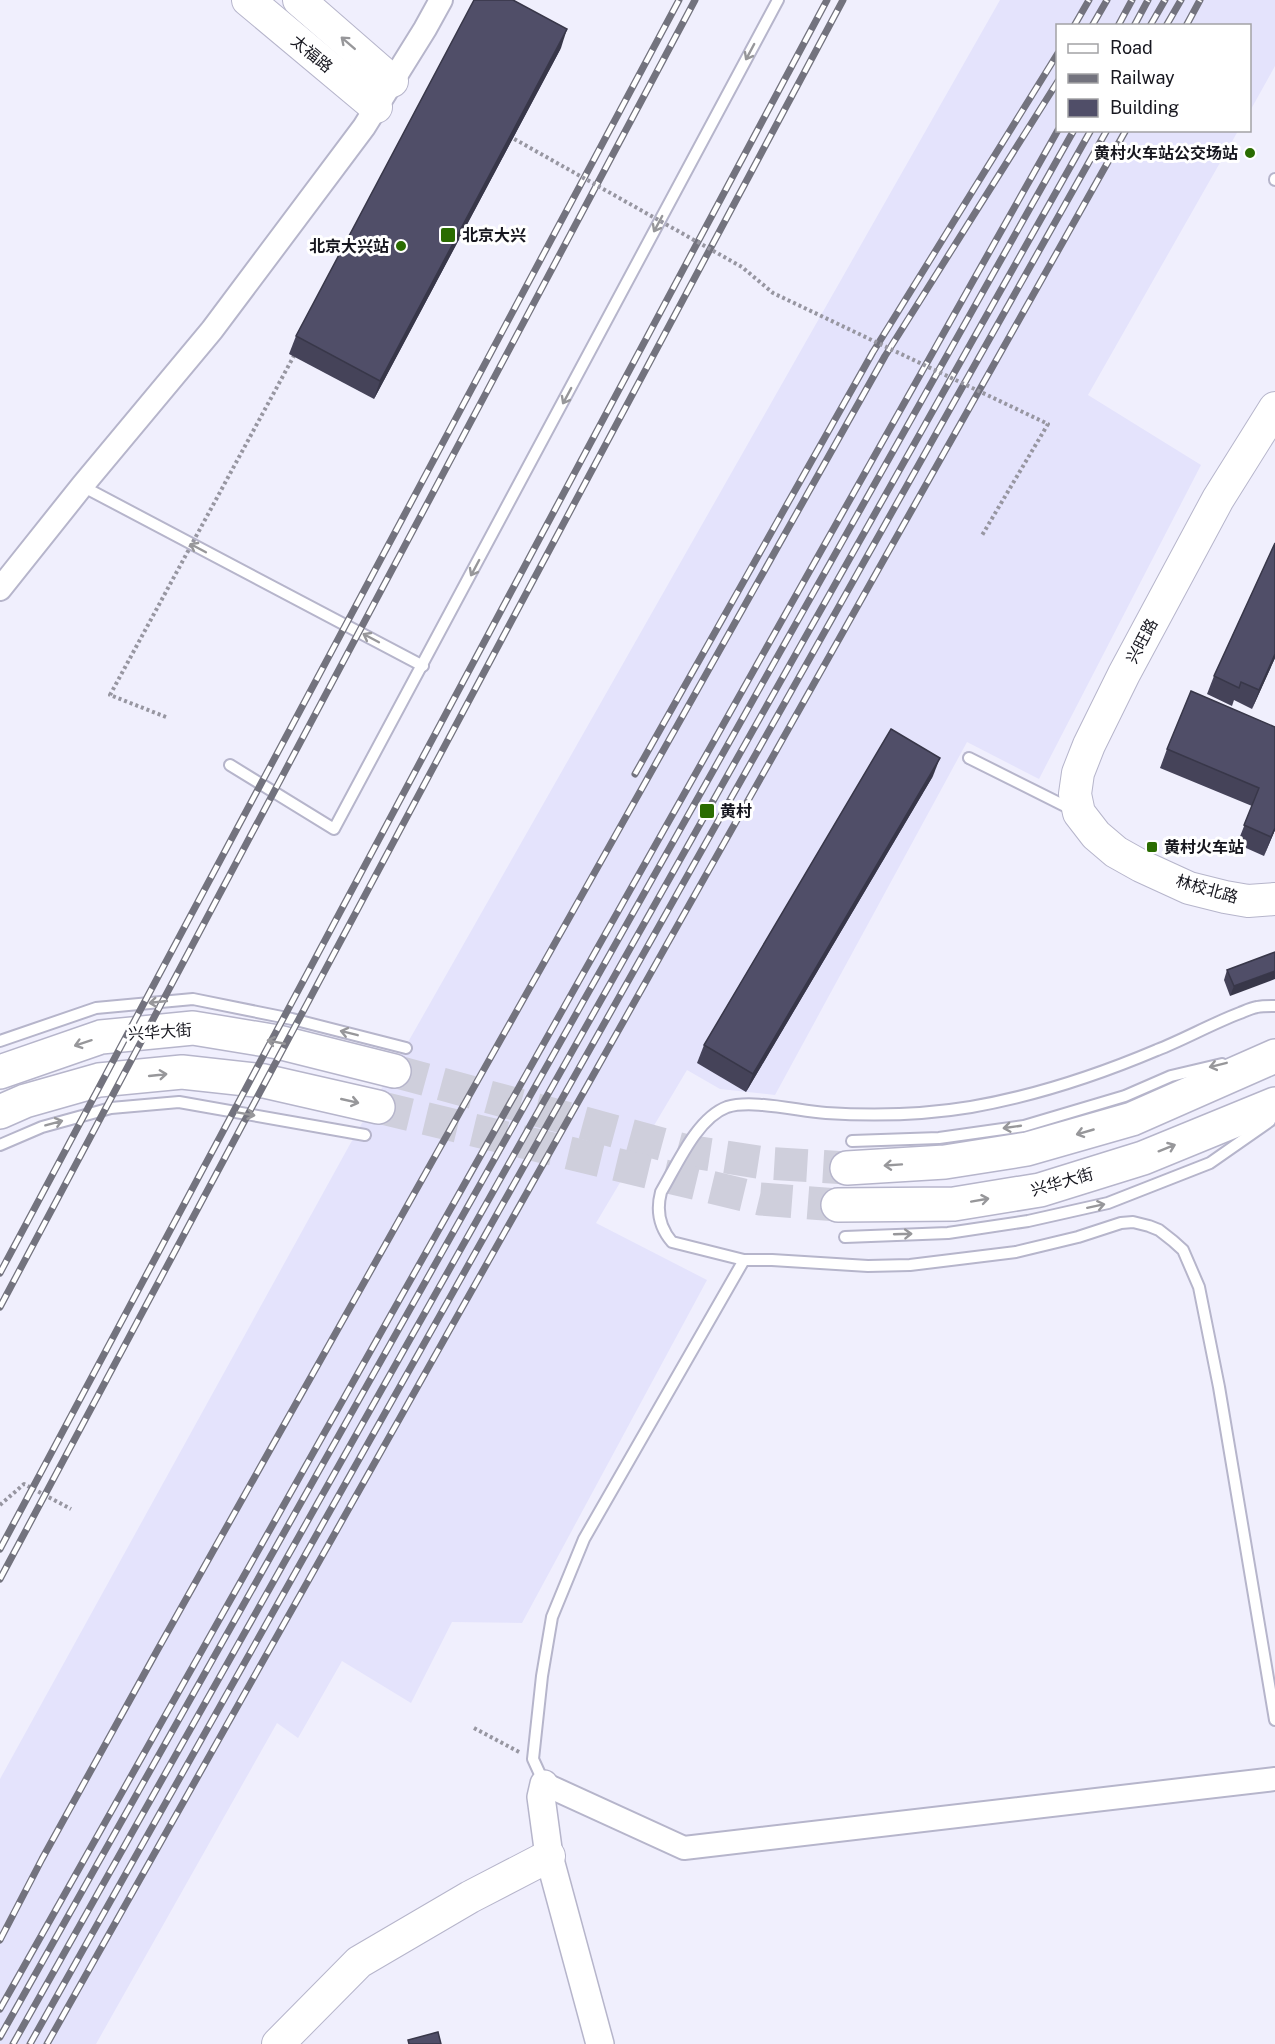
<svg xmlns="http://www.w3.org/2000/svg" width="1275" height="2044" viewBox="0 0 1275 2044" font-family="'Public Sans','Noto Sans SC',sans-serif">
<rect width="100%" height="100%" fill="#f0effd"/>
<path fill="#e4e3fc" d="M1000,0H1275V66L1250,111V26H1058V130L1238,131L1088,395L1201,465L1039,779L967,742L775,1095L720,1089L687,1070L596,1223L707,1280L522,1623L452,1622L411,1703L342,1661L298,1738L277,1723L96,2044H0V1779L349,1146Z"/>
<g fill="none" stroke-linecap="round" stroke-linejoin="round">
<g stroke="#cfcfdc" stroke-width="33" stroke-dasharray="33 16" stroke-linecap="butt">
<path d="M394,1071L687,1151L764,1163L847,1168"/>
<path d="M378,1107L760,1199L838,1205"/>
</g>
<defs>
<g id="service">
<path d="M1275,179V180"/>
<path d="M82,486L423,666"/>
<path d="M969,758L1073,810"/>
<path d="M230,765L334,829L778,0"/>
<path d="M1275,1006C1269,1006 1262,1006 1257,1007C1251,1008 1245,1011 1240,1013C1211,1024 1185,1039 1157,1050C1098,1075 1034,1096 971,1107C923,1115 874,1116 826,1113C798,1111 752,1099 727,1107C697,1118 677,1165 661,1192C656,1211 659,1227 672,1242L744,1260H772L868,1266L910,1265L1016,1252L1078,1237L1121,1223L1133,1222L1149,1226L1159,1230L1173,1241L1183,1250L1199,1287L1219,1387L1275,1720"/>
<path d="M0,1041L96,1008L193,999L292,1019L406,1048"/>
<path d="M852,1141L939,1138L1024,1126L1125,1096L1171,1076L1222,1064"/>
<path d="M0,1145L42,1127L111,1108L179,1102L365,1135"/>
<path d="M845,1237L948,1233L1028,1221L1108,1203L1210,1163L1270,1121"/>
<path d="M544,1783L533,1759L542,1676L552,1617L584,1539L744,1260"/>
</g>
<g id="minor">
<path d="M0,589L82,486L212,330L364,127L425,29L441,0"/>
<path d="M544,1784L684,1848L1275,1779"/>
</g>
<path id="tertiary" d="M544,1784L541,1797L549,1856L600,2044"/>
<g id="secondary">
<path d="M248,0L376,107"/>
<path d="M299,0L392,81"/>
<path d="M1275,408L1218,499L1124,674L1089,745L1078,773L1075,794L1079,813L1096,835L1116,852L1141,866L1189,888L1225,897L1248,901L1275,899"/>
<path d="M278,2044L359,1962L470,1897L549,1856"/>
</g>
<g id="primary">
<path d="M0,1072L101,1037L193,1028L278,1042L394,1071"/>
<path d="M0,1112L25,1101L99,1080L182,1072L264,1081L378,1107"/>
<path d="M847,1168L945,1162L1027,1149L1132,1119L1275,1056"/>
<path d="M838,1205L954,1204L1040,1190L1143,1158L1275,1104"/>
</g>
</defs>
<use href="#service" stroke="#b6b5cb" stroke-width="14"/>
<use href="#minor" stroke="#b6b5cb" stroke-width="26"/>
<use href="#tertiary" stroke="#b6b5cb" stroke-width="30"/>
<use href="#secondary" stroke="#b6b5cb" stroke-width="34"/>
<use href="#primary" stroke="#b6b5cb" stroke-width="36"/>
<g stroke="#9796a1" stroke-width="4" stroke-dasharray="3 3" stroke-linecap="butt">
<path d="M0,1505L24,1484L71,1509"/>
<path d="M474,1728L521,1753"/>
</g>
<use href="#service" stroke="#fff" stroke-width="10"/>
<use href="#minor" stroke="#fff" stroke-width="22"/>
<use href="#tertiary" stroke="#fff" stroke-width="27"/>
<use href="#secondary" stroke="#fff" stroke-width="32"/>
<use href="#primary" stroke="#fff" stroke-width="33"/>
<defs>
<g id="rail">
<path d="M1074,26L1089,0"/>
<path d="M1092,26L1107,0"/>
<path d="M1118,26L1132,0"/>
<path d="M1134,26L1148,0"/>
<path d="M1150,26L1165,0"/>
<path d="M1166,26L1181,0"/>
<path d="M1186,26L1200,0"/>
<path d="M635,774L873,352L1058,53"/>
<path d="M0,1273L679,0"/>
<path d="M0,1307L695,0"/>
<path d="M0,1549L827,0"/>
<path d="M0,1579L843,0"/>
<path d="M0,1940L42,1859L158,1649L885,356L1058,81"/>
<path d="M0,2009L1058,130"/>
<path d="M0,2037L1074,130"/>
<path d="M13,2044L1091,130"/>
<path d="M30,2044L1107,130"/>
<path d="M47,2044L1126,130"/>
</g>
</defs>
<use href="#rail" stroke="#73737e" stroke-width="7"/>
<use href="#rail" stroke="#fff" stroke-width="4.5" stroke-dasharray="14" stroke-linecap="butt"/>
<g stroke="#9796a1" stroke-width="4" stroke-dasharray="3 3" stroke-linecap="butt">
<path d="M509,136L742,267L773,293L1048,424L981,537"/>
<path d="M166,717L110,695L296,352"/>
</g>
</g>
<g fill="#454359">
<path d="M561,48L374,399L289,354L296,336Z"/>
<path d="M1275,543V658L1252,709L1234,700L1232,706L1207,694L1214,676Z"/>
<path d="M1275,727V830L1264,856L1237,844L1252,806L1160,768L1167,749Z"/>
<path d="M933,776L746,1092L697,1063L704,1045Z"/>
<path d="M1275,952L1230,996L1224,980L1227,970Z"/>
</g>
<g fill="#383749">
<path d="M567,29L561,48L374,399L380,381Z"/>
<path d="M1275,654V658L1252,709L1259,690Z"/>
<path d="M940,758L933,776L746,1092L753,1074Z"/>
<path d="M1275,828V830L1264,856L1271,837Z"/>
<path d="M1275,971V979L1230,996L1234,986Z"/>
</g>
<g fill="#504e68" stroke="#383749" stroke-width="1.5">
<path d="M474,0H513L567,29L380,381L296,336Z"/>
<path d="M1275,543V654L1259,690L1241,682L1239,688L1214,676Z"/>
<path d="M1191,691L1275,727V828L1271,837L1244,825L1259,788L1167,749Z"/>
<path d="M891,729L940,758L753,1074L704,1045Z"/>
<path d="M1275,952V971L1234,986L1227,970Z"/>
<path d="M438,2032L441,2044H409L408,2040Z"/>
</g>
<defs><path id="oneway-shaft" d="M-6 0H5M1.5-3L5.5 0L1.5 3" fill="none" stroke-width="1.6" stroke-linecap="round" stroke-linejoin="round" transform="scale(1.5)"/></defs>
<g stroke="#97979a">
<use href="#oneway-shaft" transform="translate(348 43) rotate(-139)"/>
<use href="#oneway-shaft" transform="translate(750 52) rotate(118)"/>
<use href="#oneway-shaft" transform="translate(658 224) rotate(118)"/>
<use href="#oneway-shaft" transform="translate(567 396) rotate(118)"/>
<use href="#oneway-shaft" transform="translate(198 548) rotate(-152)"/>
<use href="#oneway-shaft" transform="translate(475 568) rotate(118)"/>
<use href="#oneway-shaft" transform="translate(371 638) rotate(-152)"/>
<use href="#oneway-shaft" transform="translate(158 1002) rotate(174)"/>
<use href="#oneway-shaft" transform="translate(349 1033) rotate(-166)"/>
<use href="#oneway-shaft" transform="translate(276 1042) rotate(-169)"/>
<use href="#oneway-shaft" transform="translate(83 1043) rotate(162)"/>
<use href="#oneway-shaft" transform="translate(1218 1065) rotate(166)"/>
<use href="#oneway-shaft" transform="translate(158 1075) rotate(-6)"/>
<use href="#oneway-shaft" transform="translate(350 1101) rotate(13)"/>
<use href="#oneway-shaft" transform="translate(246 1114) rotate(10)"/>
<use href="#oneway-shaft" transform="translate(54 1123) rotate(-15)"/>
<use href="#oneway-shaft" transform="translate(1012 1127) rotate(172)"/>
<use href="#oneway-shaft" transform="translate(1085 1132) rotate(164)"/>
<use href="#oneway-shaft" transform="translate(1167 1148) rotate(-22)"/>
<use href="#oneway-shaft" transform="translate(893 1165) rotate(176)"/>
<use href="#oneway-shaft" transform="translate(980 1200) rotate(-10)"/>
<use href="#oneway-shaft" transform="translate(1096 1206) rotate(-12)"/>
<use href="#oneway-shaft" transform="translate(903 1234) rotate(-2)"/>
</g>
<g fill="#2a6c01" stroke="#fff" stroke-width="2">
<circle cx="1250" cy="153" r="6"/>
<rect x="440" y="227" width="16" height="16" rx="3"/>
<circle cx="401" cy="246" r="6"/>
<rect x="699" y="803" width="16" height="16" rx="3"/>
<rect x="1146" y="841" width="12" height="12" rx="3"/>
</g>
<g text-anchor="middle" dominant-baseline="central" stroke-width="6" stroke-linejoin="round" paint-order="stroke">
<g font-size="16" fill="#17171f" stroke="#fff">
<text transform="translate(312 54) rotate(40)">太福路</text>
<text transform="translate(1142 641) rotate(-62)">兴旺路</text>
<text transform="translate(1207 889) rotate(16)">林校北路</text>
<text transform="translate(160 1032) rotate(-4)">兴华大街</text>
<text transform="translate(1062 1182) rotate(-16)">兴华大街</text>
</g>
<g font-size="16" font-weight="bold" fill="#17171f" stroke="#fff" text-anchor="start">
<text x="1238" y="153" text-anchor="end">黄村火车站公交场站</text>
<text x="462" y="235">北京大兴</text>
<text x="389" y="246" text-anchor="end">北京大兴站</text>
<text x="720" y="811">黄村</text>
<text x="1164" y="847">黄村火车站</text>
</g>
</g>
<rect x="1056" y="24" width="195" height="108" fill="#ffffff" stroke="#a2a2a5" stroke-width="1.5"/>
<rect x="1068" y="44" width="30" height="9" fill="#ffffff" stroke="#a2a2a5" stroke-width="1.5"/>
<text x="1110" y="54" font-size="18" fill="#17171f">Road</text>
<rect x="1068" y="74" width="30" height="9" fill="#73737e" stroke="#a2a2a5" stroke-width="1.5"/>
<text x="1110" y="84" font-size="18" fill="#17171f">Railway</text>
<rect x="1068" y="99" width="30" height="18" fill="#504e68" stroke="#a2a2a5" stroke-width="1.5"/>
<text x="1110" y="114" font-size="18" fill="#17171f">Building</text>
</svg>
